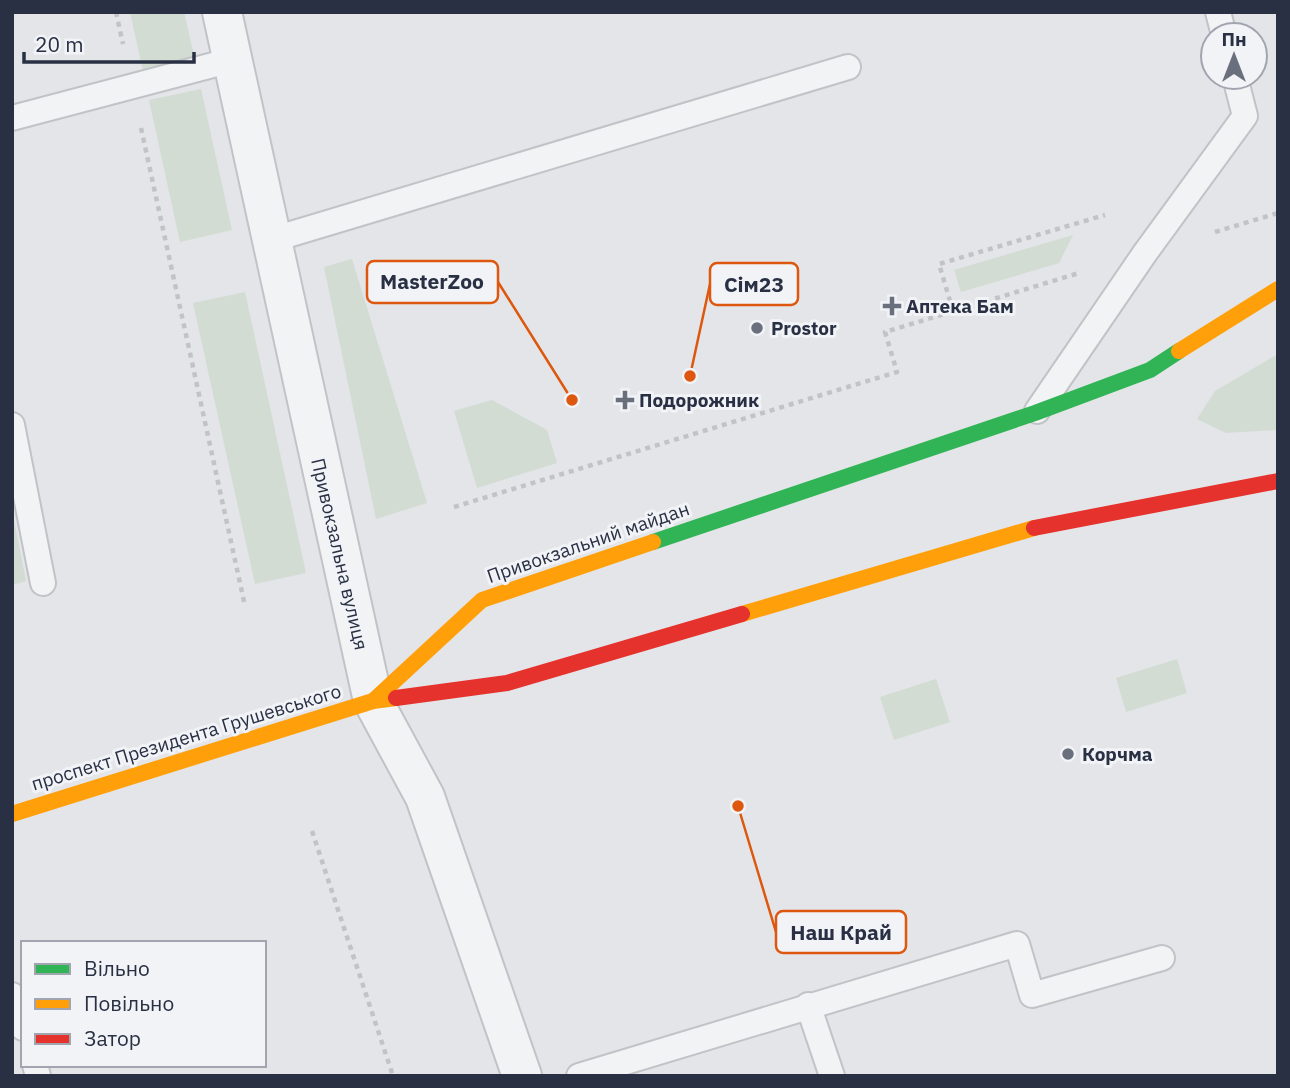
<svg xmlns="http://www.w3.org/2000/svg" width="1290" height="1088" viewBox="0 0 1290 1088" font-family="'IBM Plex Sans',sans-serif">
<rect width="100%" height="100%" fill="#e3e5e8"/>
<g fill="#d2dcd3">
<path d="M130,12H184L195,60L143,71Z"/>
<path d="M201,89L232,230L180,242L149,100Z"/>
<path d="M1073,235L1059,263L961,292L954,270Z"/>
<path d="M352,259L427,503L376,519L324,267Z"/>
<path d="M245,292L306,573L255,584L193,303Z"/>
<path d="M1278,354V430L1226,433L1197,419L1215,391Z"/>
<path d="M492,400L547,430L557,463L477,488L454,411Z"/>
<path d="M12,510L26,581L12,585Z"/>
<path d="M1177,659L1187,693L1126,712L1116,678Z"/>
<path d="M936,679L950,722L894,740L880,697Z"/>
</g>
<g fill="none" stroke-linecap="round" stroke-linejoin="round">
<defs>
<g id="lane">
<path d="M1218,12L1224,35"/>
<path d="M12,118L232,60"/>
<path d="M271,240L848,67"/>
<path d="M1037,411L1145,253L1245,116L1235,77"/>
<path d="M12,425L43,583"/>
<path d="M12,995L23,1028"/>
<path d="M808,1005L832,1076"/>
<path d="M35,1065L38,1076"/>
<path d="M579,1076L1017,944L1032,995L1162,958"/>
</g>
<path id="street" d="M222,12L373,701L425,797L522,1076"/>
</defs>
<use href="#lane" stroke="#c1c3c6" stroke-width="28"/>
<use href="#street" stroke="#c1c3c6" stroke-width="42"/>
<g stroke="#c2c3c8" stroke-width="4.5" stroke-dasharray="5 5" stroke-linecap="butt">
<path d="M116,12L123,44"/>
<path d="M141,128L245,606"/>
<path d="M1215,232L1278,213"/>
<path d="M953,311L939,264L1105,215"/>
<path d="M454,507L897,372L885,332L1079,273"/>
<path d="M312,831L393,1076"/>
</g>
<use href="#lane" stroke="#f2f3f5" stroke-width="24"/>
<use href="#street" stroke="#f2f3f5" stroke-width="38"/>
<path stroke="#30b455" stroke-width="16" d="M653,542L1035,413L1150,370L1179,351"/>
<g stroke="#ff9f0a" stroke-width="16">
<path d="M1179,351L1278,289"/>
<path d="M742,614L1034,528"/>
<path d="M373,701L482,600L653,542"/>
<path d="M12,814L373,701L396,698"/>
</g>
<g stroke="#e5322d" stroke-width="16">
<path d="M1034,528L1278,481"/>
<path d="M396,698L507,683L742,614"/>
</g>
</g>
<g fill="#6a6f7d" stroke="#f1f3f7" stroke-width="2.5">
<path d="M888.5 295.5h7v7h7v7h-7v7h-7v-7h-7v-7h7z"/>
<circle cx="757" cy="328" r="7"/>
<path d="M621.5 389.5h7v7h7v7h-7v7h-7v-7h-7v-7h7z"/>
<circle cx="1068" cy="754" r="7"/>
</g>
<g text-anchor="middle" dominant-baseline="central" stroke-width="6" stroke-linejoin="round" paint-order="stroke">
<g font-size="19" font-weight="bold" fill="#293043" stroke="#f1f3f7" text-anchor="start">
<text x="906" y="306">Аптека Бам</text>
<text x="771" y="328">Prostor</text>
<text x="639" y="400">Подорожник</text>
<text x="1082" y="754">Корчма</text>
</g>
<g font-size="19" fill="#293043" stroke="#f1f3f7">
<text transform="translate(588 542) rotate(-19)">Привокзальний майдан</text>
<text transform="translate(340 554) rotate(77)">Привокзальна вулиця</text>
<text transform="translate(186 737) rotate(-17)">проспект Президента Грушевського</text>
</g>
</g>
<path fill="none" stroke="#de570f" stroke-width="2.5" d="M572 400L498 282M690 376L710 284M738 806L776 932"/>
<g fill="#de570f" stroke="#f1f3f7" stroke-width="2.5">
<circle cx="572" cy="400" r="7"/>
<circle cx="690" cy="376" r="7"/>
<circle cx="738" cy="806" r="7"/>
</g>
<g fill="#f1f3f7" stroke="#de570f" stroke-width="2.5">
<rect x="367" y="261" width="131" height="42" rx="7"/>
<rect x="710" y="263" width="88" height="42" rx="7"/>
<rect x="776" y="911" width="130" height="42" rx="7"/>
</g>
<g font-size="21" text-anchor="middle" font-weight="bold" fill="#293043">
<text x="432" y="289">MasterZoo</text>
<text x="754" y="292">Сім23</text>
<text x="841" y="940">Наш Край</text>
</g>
<rect width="1290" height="1088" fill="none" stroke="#293043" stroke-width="28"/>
<rect x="21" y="941" width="245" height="126" fill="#f1f3f7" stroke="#a1a5af" stroke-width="2"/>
<rect x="35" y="964" width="35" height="10" fill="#30b455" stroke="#a1a5af" stroke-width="2"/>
<text x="84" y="976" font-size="21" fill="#293043">Вільно</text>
<rect x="35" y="999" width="35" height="10" fill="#ff9f0a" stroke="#a1a5af" stroke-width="2"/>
<text x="84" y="1011" font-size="21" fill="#293043">Повільно</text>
<rect x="35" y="1034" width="35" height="10" fill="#e5322d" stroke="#a1a5af" stroke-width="2"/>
<text x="84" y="1046" font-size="21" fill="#293043">Затор</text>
<g transform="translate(1234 56)"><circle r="33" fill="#f1f3f7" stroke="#a1a5af" stroke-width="2"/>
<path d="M0-5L12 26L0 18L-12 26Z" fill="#6a6f7d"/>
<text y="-10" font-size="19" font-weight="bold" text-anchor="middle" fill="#293043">Пн</text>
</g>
<path d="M24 52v10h170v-10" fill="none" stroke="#293043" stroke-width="3.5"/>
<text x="35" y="52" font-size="21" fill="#293043" stroke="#f1f3f7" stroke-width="5" paint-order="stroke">20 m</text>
</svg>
